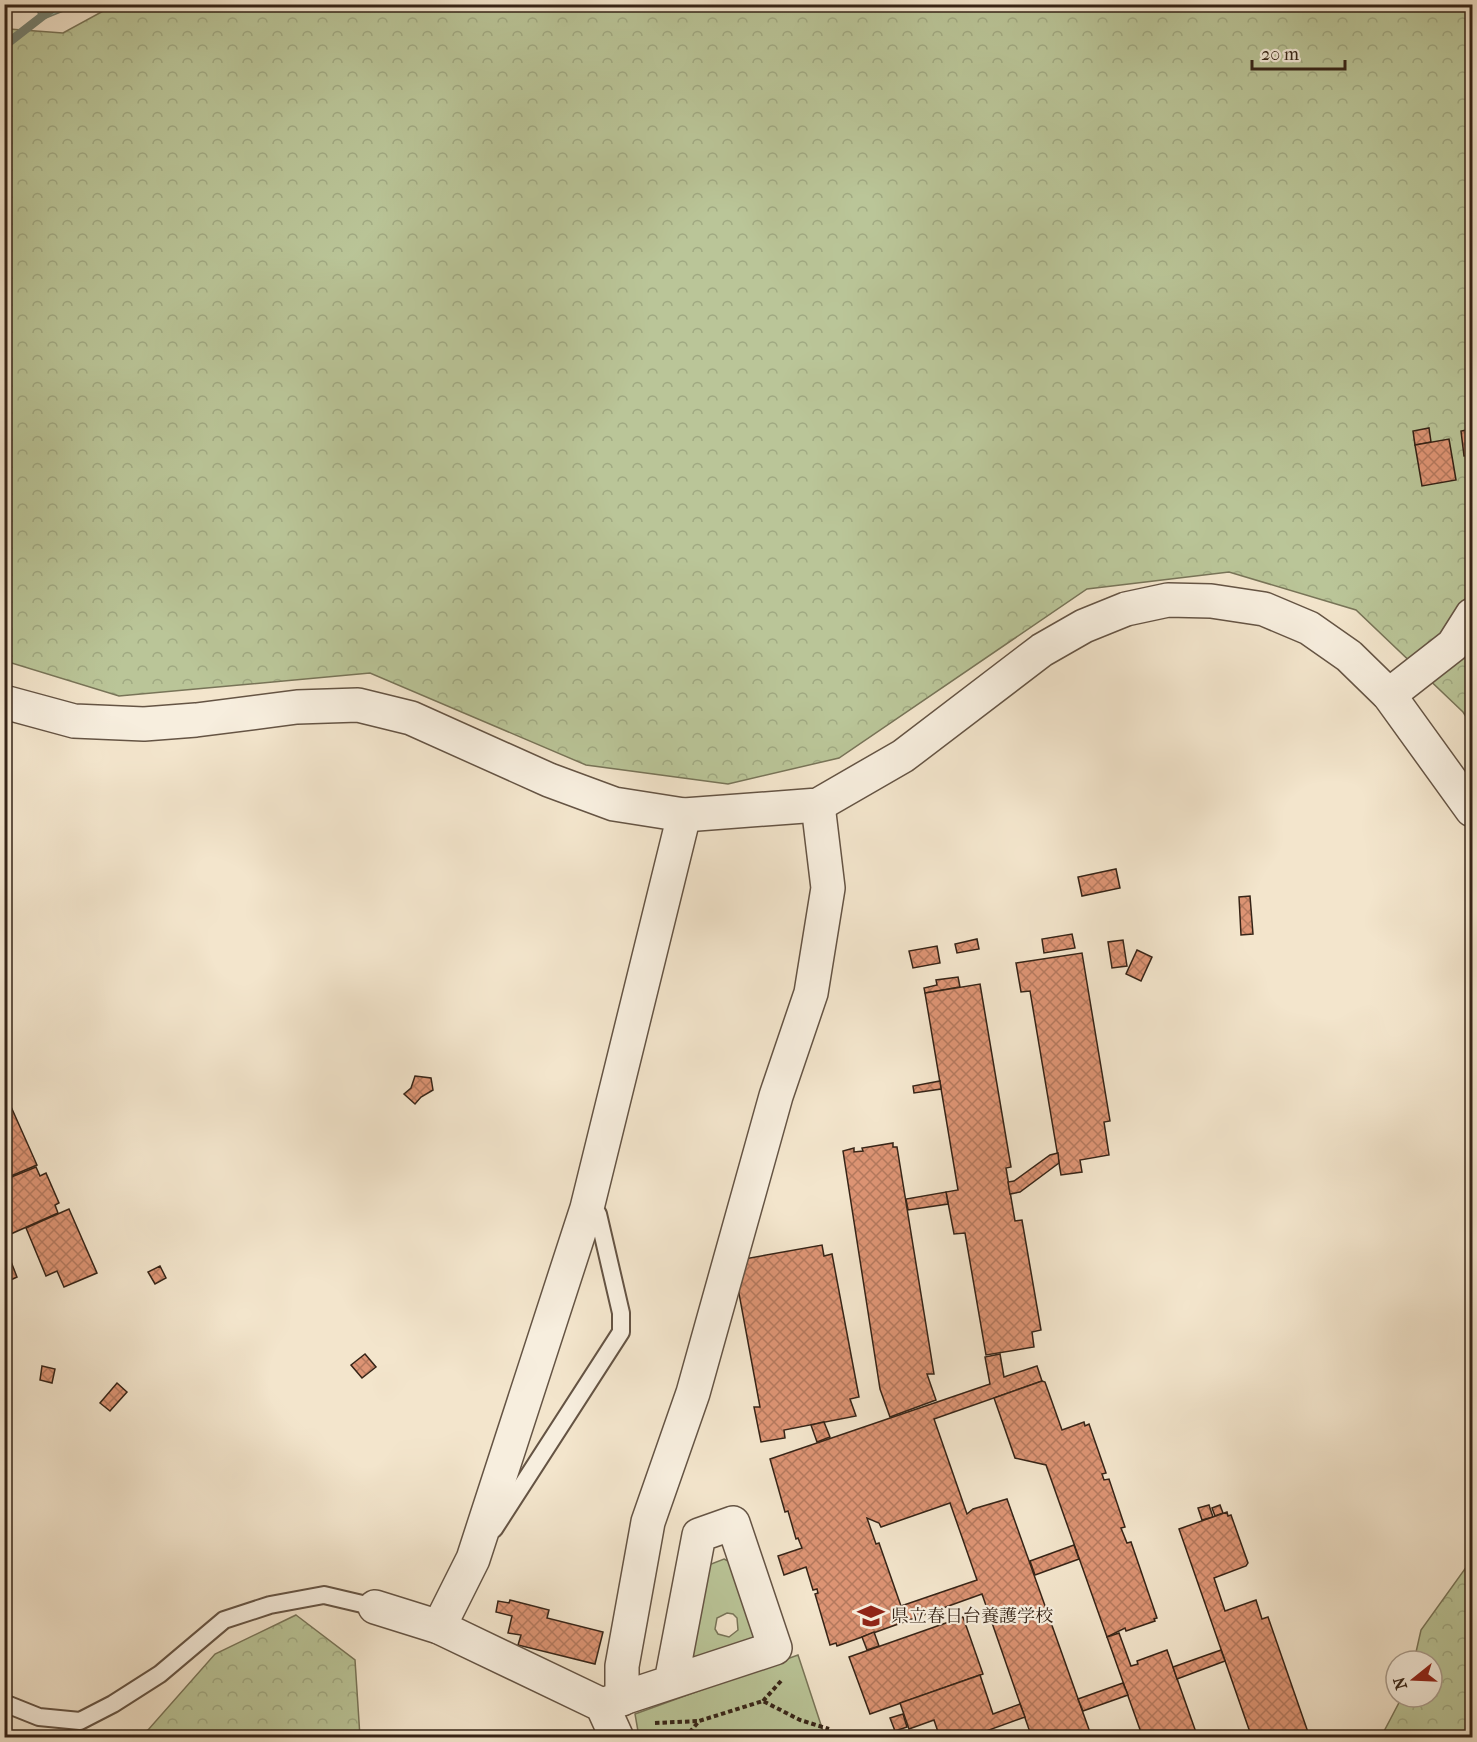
<svg xmlns="http://www.w3.org/2000/svg" width="1477" height="1742" viewBox="0 0 1477 1742" font-family="'IM FELL French Canon','Noto Serif JP',serif">
<defs>
<pattern id="forest-crowns" width="20" height="18" patternUnits="userSpaceOnUse" patternTransform="scale(1.5)"><rect width="20" height="18" fill="#bac598"/><path d="M2 6a3 3 0 1 1 6 0M12 15a3 3 0 1 1 6 0" fill="none" stroke="#a0a982"/></pattern>
<pattern id="water-rules" width="6" height="5" patternUnits="userSpaceOnUse" patternTransform="scale(1.5)"><rect width="6" height="5" fill="#9dc0b1"/><path d="M0 2.5h6" fill="none" stroke="#819c8f"/></pattern>
<pattern id="building-cross-hatch" width="8" height="8" patternUnits="userSpaceOnUse" patternTransform="scale(1.5)"><rect width="8" height="8" fill="#dd9474"/><path d="M0 0l8 8M0 8l8-8" fill="none" stroke="#b4795e"/></pattern>
</defs>
<rect width="100%" height="100%" fill="#f3e5cc"/>
<filter id="stains"><feTurbulence type="fractalNoise" baseFrequency=".00333" numOctaves="4"/><feColorMatrix values="0 0 0 0 .2 0 0 0 0 .09 0 0 0 0 .02 0 0 0 .5 -.17"/></filter>
<radialGradient id="worn" r=".72"><stop offset=".6" stop-color="#630" stop-opacity="0"/><stop offset="1" stop-color="#630" stop-opacity=".3"/></radialGradient>
<g fill="#bac598" stroke="#787458" stroke-width="1.5" fill-rule="evenodd">
<path d="M724,1559L730,1562L757,1634L754,1642L692,1660L706,1566ZM727,1613L733,1614L737,1618L738,1630L729,1637L718,1634L715,1629L717,1618Z"/>
<path d="M798,1655L825,1737H639L635,1714Z"/>
</g>
<g fill="url(#forest-crowns)" stroke="#787458" stroke-width="1.5">
<path d="M116,4L1472,5V726L1463,712L1356,610L1229,572L1087,589L839,758L728,784L586,765L370,673L119,696L5,661L4,5L9,29L63,33Z"/>
<path d="M1472,1559V1737H1381L1402,1697H1432V1661H1414L1421,1630Z"/>
<path d="M296,1615L355,1660L360,1737H137L148,1730L215,1654Z"/>
</g>
<path fill="url(#water-rules)" stroke="#748273" stroke-width="1.5" d="M35,5H78L41,20Z"/>
<g fill="none" stroke-linecap="round" stroke-linejoin="round">
<path stroke="#748273" stroke-width="9" d="M4,46L58,4"/>
</g>
<g fill="url(#building-cross-hatch)" stroke="#362417" stroke-width="1.5" fill-rule="evenodd">
<path d="M1429,428L1431,442L1415,445L1413,431Z"/>
<path d="M1472,429V455L1464,456L1461,431Z"/>
<path d="M1449,439L1456,480L1422,486L1415,445Z"/>
<path d="M1116,869L1120,888L1082,896L1078,877Z"/>
<path d="M1250,896L1253,934L1241,935L1239,897Z"/>
<path d="M1072,934L1075,948L1044,953L1042,939Z"/>
<path d="M977,939L979,949L957,953L955,944Z"/>
<path d="M1123,940L1127,966L1112,968L1108,942Z"/>
<path d="M937,946L940,963L913,968L909,951Z"/>
<path d="M1137,950L1152,957L1141,981L1126,974Z"/>
<path d="M1082,953L1110,1121L1104,1122L1109,1155L1080,1160L1082,1172L1061,1175L1030,991L1021,992L1016,963Z"/>
<path d="M958,977L960,987L925,993L924,988L937,985L936,980Z"/>
<path d="M980,984L1011,1167L1006,1168L1015,1221L1022,1220L1041,1330L1032,1332L1034,1347L986,1355L965,1233L954,1234L946,1192L958,1190L925,993Z"/>
<path d="M415,1076L431,1078L433,1090L421,1097L415,1104L404,1094L411,1088Z"/>
<path d="M940,1081L941,1089L914,1093L913,1086Z"/>
<path d="M4,1091L37,1165L4,1179Z"/>
<path d="M893,1143V1147H897L934,1374H927L936,1400L890,1417L880,1389L843,1151L854,1148V1152L863,1151L862,1148Z"/>
<path d="M1058,1153L1059,1163L1020,1192L1010,1194L1008,1182L1014,1181L1050,1155Z"/>
<path d="M36,1167L40,1176L46,1173L59,1203L55,1205L58,1213L4,1237V1180Z"/>
<path d="M946,1192L948,1204L908,1210L906,1199Z"/>
<path d="M69,1209L97,1273L64,1287L57,1271L46,1276L26,1228Z"/>
<path d="M822,1245L824,1256L832,1254L859,1397L850,1399L856,1416L784,1430L785,1438L761,1442L754,1407H760L733,1261Z"/>
<path d="M8,1254L17,1277L4,1283V1256Z"/>
<path d="M160,1266L166,1278L155,1284L148,1272Z"/>
<path d="M365,1354L376,1367L362,1378L351,1365Z"/>
<path d="M1000,1354L1004,1377L1037,1366L1042,1381L934,1419L967,1514L973,1509L1007,1499L1092,1738H1032L982,1594L837,1646L836,1643L830,1645L815,1594L818,1593L817,1589L813,1590L806,1567L784,1575L778,1556L802,1548L798,1538L796,1539L788,1511L785,1512L770,1459L990,1384L985,1357ZM950,1503L977,1580L901,1606L879,1543L876,1544L867,1518L879,1523L881,1527Z"/>
<path d="M42,1366L55,1369L52,1383L40,1380Z"/>
<path d="M1042,1381L1045,1382L1062,1430L1084,1422L1085,1426L1089,1424L1106,1473L1102,1474L1104,1480L1109,1479L1125,1527L1121,1528L1127,1543L1131,1542L1157,1618L1154,1619L1155,1621L1126,1631L1125,1628L1107,1637L1046,1465L1015,1458L994,1398Z"/>
<path d="M117,1383L127,1392L110,1411L100,1403Z"/>
<path d="M824,1422L830,1437L817,1442L811,1425Z"/>
<path d="M1209,1505L1213,1517L1202,1520L1198,1508Z"/>
<path d="M1220,1505L1223,1513L1215,1516L1212,1508Z"/>
<path d="M1227,1512L1228,1516L1231,1515L1248,1563L1246,1566L1214,1578L1225,1611L1256,1600L1262,1619L1268,1617L1310,1738H1252L1179,1529Z"/>
<path d="M1074,1545L1079,1559L1035,1575L1030,1561Z"/>
<path d="M510,1600L549,1610L547,1618L603,1632L595,1664L518,1645L521,1635L508,1633L512,1616L496,1612L498,1601L509,1603Z"/>
<path d="M963,1617L983,1674L870,1714L849,1657Z"/>
<path d="M874,1632L879,1646L867,1650L862,1637Z"/>
<path d="M1119,1633L1131,1666L1138,1664L1137,1661L1167,1650L1198,1738H1143L1107,1637Z"/>
<path d="M1221,1650L1225,1661L1177,1679L1173,1667Z"/>
<path d="M980,1675L993,1714L1020,1704L1025,1717L967,1738H940L934,1720L909,1729L900,1703Z"/>
<path d="M1123,1683L1128,1695L1083,1711L1078,1699Z"/>
<path d="M903,1714L907,1727L895,1731L890,1718Z"/>
</g>
<g fill="none" stroke-linecap="round" stroke-linejoin="round">
<defs>
<g id="service">
<path d="M494,1529L621,1332V1313L598,1214L587,1208"/>
<path d="M4,1703L39,1717L80,1721L113,1704L160,1674L224,1620L270,1605L324,1595L375,1607"/>
</g>
<g id="minor">
<path d="M1389,695L1453,645L1472,615"/>
<path d="M375,1607L439,1627L602,1705L617,1738"/>
<path d="M439,1627L473,1559L587,1208L684,815"/>
<path d="M622,1699V1666L648,1522L693,1393L776,1096L811,993L828,888L818,805"/>
<path d="M602,1705L775,1648L733,1523L699,1535L671,1682"/>
</g>
<path id="tertiary" d="M4,702L74,721L144,724L196,720L297,707L358,705L411,718L549,780L614,804L684,815L818,805L903,756L1042,650L1084,626L1126,609L1168,600L1211,601L1264,609L1309,628L1349,656L1389,695L1472,810"/>
</defs>
<use href="#service" stroke="#655444" stroke-width="20"/>
<use href="#minor" stroke="#655444" stroke-width="36"/>
<use href="#tertiary" stroke="#655444" stroke-width="36"/>
<g stroke="#362417" stroke-width="4" stroke-dasharray="4.5 3" stroke-linecap="butt">
<path d="M763,1701L781,1681"/>
<path d="M655,1723L699,1721"/>
<path d="M685,1738L699,1721L763,1701L800,1720L829,1729"/>
</g>
<use href="#service" stroke="#f7eede" stroke-width="16"/>
<use href="#minor" stroke="#f7eede" stroke-width="33"/>
<use href="#tertiary" stroke="#f7eede" stroke-width="33"/>
</g>
<defs>
<symbol id="school-bare" viewBox="-9 -9 18 18"><path d="M0-5L7-2L0 1L-7-2ZM-4 1L0 2.5L4 1V4Q0 6-4 4Z" fill="#8f2418" stroke="#f7eede" stroke-width="2.5" paint-order="stroke"/></symbol>
</defs>
<g fill-rule="evenodd">
<use href="#school-bare" x="852" y="1597" width="38" height="38"/>
</g>
<g text-anchor="middle" dominant-baseline="central" stroke-width="4.5" stroke-linejoin="round" paint-order="stroke">
<g font-size="18" fill="#362417" stroke="#f7eede" text-anchor="start">
<text x="891" y="1616">県立春日台養護学校</text>
</g>
</g>
<rect width="1477" height="1742" fill="none" stroke="#f3e5cc" stroke-width="24"/>
<rect x="6" y="6" width="1465" height="1730" fill="none" stroke="#362417" stroke-width="3"/>
<rect x="12" y="12" width="1453" height="1718" fill="none" stroke="#362417" stroke-width="1.5"/>
<g transform="translate(1414 1679) rotate(252)"><circle r="28" fill="#f7eede" stroke="#aa9d8e" stroke-width="1.5"/>
<path d="M0-4.5L10 22L0 15L-10 22Z" fill="#8f2418"/>
<text y="-9" font-size="16" font-weight="bold" text-anchor="middle" fill="#362417">N</text>
</g>
<path d="M1252 60v9h93v-9" fill="none" stroke="#362417" stroke-width="3"/>
<text x="1261" y="60" font-size="18" fill="#362417" stroke="#f7eede" stroke-width="4.5" paint-order="stroke">20 m</text>
<rect width="100%" height="100%" filter="url(#stains)"/>
<rect width="100%" height="100%" fill="url(#worn)"/>
</svg>
